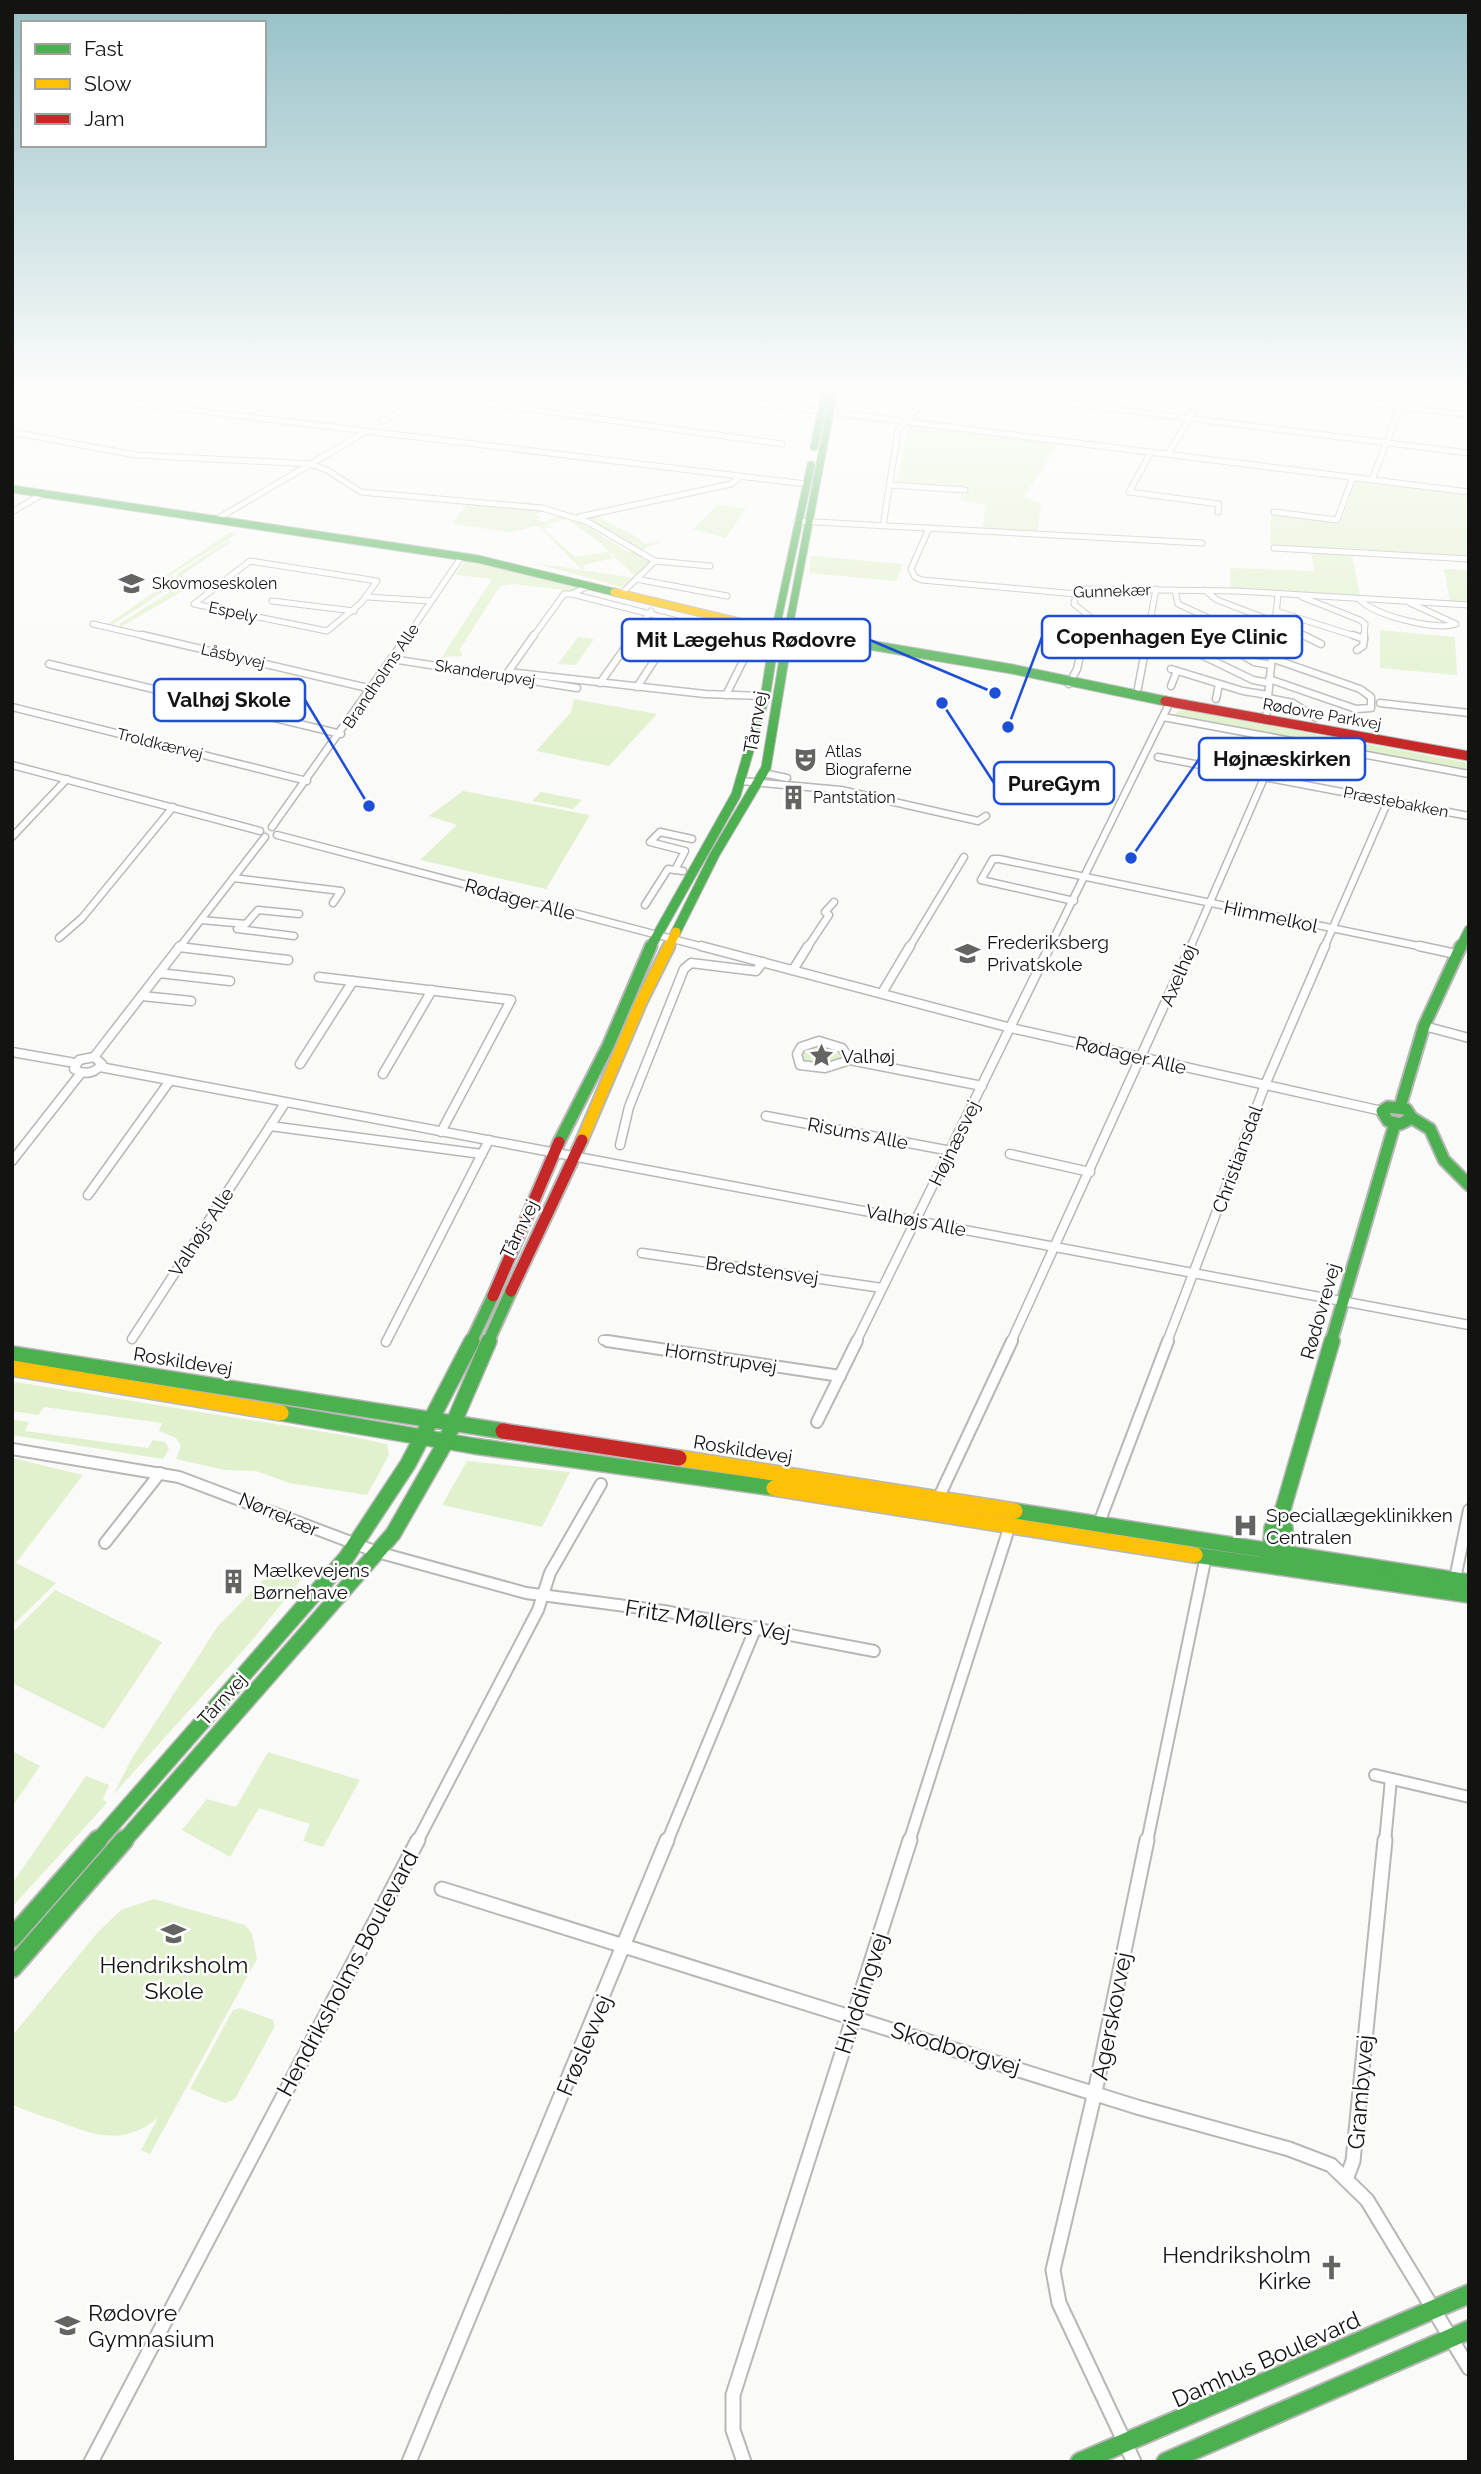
<svg xmlns="http://www.w3.org/2000/svg" width="1481" height="2474" viewBox="0 0 1481 2474" font-family="Raleway,sans-serif">
<rect width="100%" height="100%" fill="#fafaf9"/>
<g fill="#e2f1cd">
<path d="M916,425L1059,443L1023,498L1041,502L1038,532L983,529L985,505L960,500L962,491L896,484L909,426Z"/>
<path d="M1356,480L1469,494V556L1351,549L1360,596L1231,588L1230,568L1314,571L1311,552L1270,544L1271,515L1341,522Z"/>
<path d="M467,504L543,511L535,515L541,517L535,520L545,522L560,515L569,518L542,526H555L543,529L575,557L608,552L614,558L583,565L586,570L581,569L539,526L509,532L452,524Z"/>
<path d="M717,505L746,508L726,538L693,529Z"/>
<path d="M597,514C610,528 632,529 644,544L663,541L638,551L582,518Z"/>
<path d="M576,519L628,552L633,551L651,562L636,577L598,541L568,520Z"/>
<path d="M230,532L237,534L172,574L170,586L163,592L112,625L108,624L166,584L164,577Z"/>
<path d="M227,541L231,542L183,574L182,579L198,582L121,627L119,624L170,592L178,573Z"/>
<path d="M811,556L903,564L896,581L809,573Z"/>
<path d="M466,560L579,587L572,591L513,584L500,586L460,649L462,656L442,657L492,579L455,575Z"/>
<path d="M534,563L635,578L625,588Z"/>
<path d="M1444,569L1469,570V602L1450,601Z"/>
<path d="M1380,630L1455,637L1457,675L1380,668Z"/>
<path d="M578,637L594,639L576,665L558,664Z"/>
<path d="M574,699L657,714L609,766L536,751L571,712Z"/>
<path d="M1185,710L1469,763V773L1172,717L1178,711Z"/>
<path d="M463,791L590,815L546,889L420,860L457,825L429,816Z"/>
<path d="M541,792L582,800L573,809L532,801Z"/>
<path d="M818,1043L841,1050L847,1059L836,1065L802,1063L800,1055L804,1049Z"/>
<path d="M16,1382L349,1436L387,1444L389,1455L367,1495L289,1483L256,1471L224,1470L176,1459L181,1446L176,1438L159,1431L162,1423L44,1407L38,1415L12,1411V1387Z"/>
<path d="M12,1420L29,1422L25,1431L148,1448L153,1440L165,1442L169,1449L163,1459L12,1435Z"/>
<path d="M12,1458L83,1475L16,1563L56,1583L12,1626Z"/>
<path d="M467,1461L570,1472L542,1527L442,1505Z"/>
<path d="M305,1575L249,1644L113,1795L132,1758L218,1626L263,1580Z"/>
<path d="M55,1590L162,1642L104,1729L12,1683V1633Z"/>
<path d="M12,1751L40,1766L12,1807Z"/>
<path d="M268,1752L360,1780L323,1847L303,1841L310,1824L259,1808L230,1857L182,1830L207,1799L236,1807Z"/>
<path d="M86,1776L109,1785L103,1799L107,1803L12,1907V1884Z"/>
<path d="M154,1899L245,1925L252,1934L257,1959L150,2154L141,2150L158,2118C121,2147 94,2135 54,2120C40,2115 25,2111 12,2104V2036L98,1932L121,1910Z"/>
<path d="M240,2008L273,2020L275,2026L235,2099L225,2103L190,2089L233,2010Z"/>
</g>
<g fill="none" stroke-linecap="round" stroke-linejoin="round">
<defs>
<g id="street-far4">
<path d="M15,391H23"/>
<path d="M34,391L806,484"/>
<path d="M392,391L407,393"/>
<path d="M661,391L1469,492"/>
<path d="M970,391L1469,453"/>
<path d="M1270,391L1469,415"/>
<path d="M310,394L314,391"/>
<path d="M426,395L782,444"/>
<path d="M344,403L351,404L372,391"/>
<path d="M156,406L179,391"/>
<path d="M254,410L279,391"/>
<path d="M382,421L429,394"/>
<path d="M12,432L135,455L310,464L327,470L361,492L542,508L588,522L655,561L710,566"/>
<path d="M1151,452L1129,492L1219,504L1218,512"/>
<path d="M1168,454L1206,391"/>
<path d="M1372,480L1400,407"/>
<path d="M890,485L965,490"/>
<path d="M12,512L44,493"/>
<path d="M1274,512L1337,520L1353,477"/>
<path d="M579,517L731,484L739,478"/>
<path d="M217,519L365,432"/>
<path d="M797,521L1202,543"/>
<path d="M883,526L898,431L932,391"/>
<path d="M929,528L911,569L915,577L922,580L1076,594L1079,589L1237,591L1469,605"/>
<path d="M1274,548L1469,559"/>
<path d="M250,561L377,581L361,603L327,631L194,604Z"/>
<path d="M636,579L727,596"/>
<path d="M1175,590L1178,604L1224,625L1267,637"/>
<path d="M1205,590L1217,600L1275,622"/>
<path d="M622,593L655,561"/>
<path d="M572,594L740,637"/>
<path d="M1076,594L1074,604L1090,617L1085,637"/>
<path d="M368,597L431,601"/>
<path d="M1302,597L1360,620L1365,624L1364,637"/>
<path d="M1359,599C1373,615 1435,631 1456,624L1410,603"/>
<path d="M272,601L354,611"/>
<path d="M1276,611L1358,637"/>
<path d="M93,624L149,637"/>
<path d="M1274,626L1307,637"/>
<path d="M636,628L666,637"/>
<path d="M407,637L462,556"/>
<path d="M533,637L564,594H572L590,585"/>
<path d="M632,637L651,611"/>
<path d="M1147,637L1156,589"/>
<path d="M1274,637L1278,594"/>
</g>
<g id="street-far3">
<path d="M142,635L372,689"/>
<path d="M534,635L508,672L705,694L764,696"/>
<path d="M1257,635L1273,638"/>
<path d="M1303,635L1321,644"/>
<path d="M1353,635L1364,639V635"/>
<path d="M1187,648L1253,680L1269,683"/>
<path d="M1357,650L1363,646L1364,639"/>
<path d="M1219,653L1232,649L1254,662L1271,665"/>
<path d="M392,659L577,688"/>
<path d="M49,664L341,734"/>
<path d="M1171,669L1243,691L1268,695"/>
<path d="M1269,679L1356,709L1371,708V697L1360,689L1271,658"/>
<path d="M600,683L634,635"/>
<path d="M1069,684L1077,669L1085,635"/>
<path d="M1171,686L1177,671"/>
<path d="M637,687L669,638L660,635"/>
<path d="M1138,688L1148,635"/>
<path d="M726,695L753,641L734,635"/>
<path d="M1268,698L1293,703L1316,718"/>
<path d="M1216,699L1219,684"/>
<path d="M1380,703L1469,713"/>
<path d="M12,707L307,781"/>
<path d="M1163,717L1469,774"/>
<path d="M1266,719L1274,635"/>
<path d="M1158,757L1469,816"/>
<path d="M12,765L260,831"/>
<path d="M763,773L787,778"/>
<path d="M741,781L841,790L978,821L986,816"/>
<path d="M272,827L408,635"/>
<path d="M277,835L707,948"/>
<path d="M12,837L67,779"/>
<path d="M675,870L685,851L650,842L660,832L692,839"/>
<path d="M233,878L341,891L333,903"/>
<path d="M1074,901L981,880L993,859H999L1428,948"/>
<path d="M645,905L668,869L683,871"/>
<path d="M201,920L246,924L258,910L299,914"/>
<path d="M237,929L294,936"/>
<path d="M59,938L82,918L173,807"/>
<path d="M179,947L189,948"/>
<path d="M179,948L265,837"/>
<path d="M807,948L829,915L825,912L834,902"/>
<path d="M909,948L964,857"/>
<path d="M1049,948L1170,702"/>
<path d="M1190,948L1264,778"/>
<path d="M1324,948L1388,801"/>
</g>
<g id="street-far2">
<path d="M701,946L1011,1028L1382,1111"/>
<path d="M1419,946L1456,954"/>
<path d="M179,947L288,960"/>
<path d="M793,970L808,946"/>
<path d="M159,973L230,981"/>
<path d="M319,977L511,1000L441,1132"/>
<path d="M882,993L910,946"/>
<path d="M142,996L191,1001"/>
<path d="M1424,1026L1469,1038"/>
<path d="M819,1041L842,1048L850,1060L825,1068L800,1065L797,1054L801,1047Z"/>
<path d="M12,1052L75,1063"/>
<path d="M94,1057L180,946"/>
<path d="M94,1057L102,1064C94,1074 85,1075 74,1069L79,1060Z"/>
<path d="M850,1060L982,1086"/>
<path d="M300,1064L353,981"/>
<path d="M100,1067L1469,1325"/>
<path d="M383,1074L432,990"/>
<path d="M766,1116L951,1151"/>
<path d="M270,1126L482,1154"/>
<path d="M620,1145L629,1107L684,969L691,963L756,971L763,962"/>
<path d="M1010,1154L1090,1172"/>
<path d="M12,1161L81,1073"/>
<path d="M88,1195L169,1082"/>
<path d="M642,1253L882,1288"/>
<path d="M132,1339L285,1103"/>
<path d="M603,1340L618,1342"/>
<path d="M386,1342L489,1140"/>
<path d="M856,1342L1050,946"/>
<path d="M1011,1342L1191,946"/>
<path d="M1167,1342L1265,1085L1325,946"/>
</g>
<g id="street-far1">
<path d="M607,1341L840,1376"/>
<path d="M817,1422L857,1341"/>
<path d="M12,1449L179,1477L377,1552L526,1593L664,1611L874,1651"/>
<path d="M938,1499L1012,1341"/>
<path d="M1099,1523L1168,1341"/>
<path d="M105,1543L160,1473"/>
<path d="M1455,1579L1469,1510"/>
<path d="M1375,1775L1469,1797"/>
<path d="M417,1842L538,1610L550,1573L601,1484"/>
<path d="M667,1842L756,1627"/>
<path d="M909,1842L1010,1525"/>
<path d="M1147,1842L1206,1556"/>
<path d="M1385,1842L1391,1779"/>
</g>
<g id="street">
<path d="M442,1889L1137,2107L1289,2149L1331,2165L1367,2200L1469,2368"/>
<path d="M1347,2177L1353,2161L1385,1840"/>
<path d="M91,2462L418,1840"/>
<path d="M409,2462L667,1840"/>
<path d="M744,2462L733,2430V2395L910,1840"/>
<path d="M1134,2462L1059,2303L1053,2270L1095,2092L1147,1840"/>
</g>
<g id="fast-far4">
<path d="M814,447L826,391"/>
<path d="M12,489L478,559L614,592"/>
<path d="M774,637L811,465"/>
<path d="M787,637L834,391"/>
</g>
<g id="fast-far3">
<path d="M828,638L1012,669L1170,702"/>
<path d="M676,932L715,854L766,768L788,635"/>
<path d="M650,948L736,795L766,692L775,635"/>
<path d="M1460,948L1469,930"/>
</g>
<g id="fast-far2">
<path d="M1388,1107L1406,1109L1412,1118L1400,1124L1388,1121L1382,1111Z"/>
<path d="M1400,1107L1424,1026L1461,946"/>
<path d="M1412,1118L1430,1129L1444,1160L1469,1185"/>
<path d="M559,1142L608,1046L651,946"/>
<path d="M471,1342L493,1296"/>
<path d="M488,1342L511,1291"/>
<path d="M1331,1342L1395,1123"/>
</g>
<g id="fast-far1">
<path d="M12,1354L503,1431"/>
<path d="M281,1413L474,1446L774,1488"/>
<path d="M1283,1509L1288,1558"/>
<path d="M1015,1511L1469,1582"/>
<path d="M1195,1555L1469,1595"/>
<path d="M1270,1555L1272,1528L1283,1509L1332,1341"/>
<path d="M97,1842L346,1558L408,1464L472,1341"/>
<path d="M123,1842L393,1534L444,1445L489,1341"/>
</g>
<g id="fast">
<path d="M12,1938L98,1840"/>
<path d="M12,1968L124,1840"/>
<path d="M1080,2462L1469,2294"/>
<path d="M1166,2462L1469,2330"/>
</g>
<path id="slow-far3" d="M614,592L760,627L823,637"/>
<g id="slow-far2">
<path d="M812,635L828,638"/>
<path d="M668,948L676,932"/>
</g>
<path id="slow-far1" d="M582,1140L641,1002L669,946"/>
<g id="slow">
<path d="M12,1368L281,1413"/>
<path d="M679,1458L1015,1511"/>
<path d="M774,1488L1195,1555"/>
</g>
<path id="jam-far2" d="M1165,701L1469,756"/>
<g id="jam-far1">
<path d="M511,1291L582,1140"/>
<path d="M493,1296L559,1142"/>
</g>
<path id="jam" d="M503,1431L679,1458"/>
</defs>
<use href="#street-far4" stroke="#b7b7b6" stroke-width="7"/>
<use href="#street-far3" stroke="#b7b7b6" stroke-width="9"/>
<use href="#street-far2" stroke="#b7b7b6" stroke-width="11"/>
<use href="#street-far1" stroke="#b7b7b6" stroke-width="14"/>
<use href="#street" stroke="#b7b7b6" stroke-width="17"/>
<use href="#fast-far4" stroke="#b7b7b6" stroke-width="9"/>
<use href="#fast-far3" stroke="#b7b7b6" stroke-width="11"/>
<use href="#fast-far2" stroke="#b7b7b6" stroke-width="15"/>
<use href="#fast-far1" stroke="#b7b7b6" stroke-width="18"/>
<use href="#fast" stroke="#b7b7b6" stroke-width="22"/>
<use href="#slow-far3" stroke="#b7b7b6" stroke-width="9"/>
<use href="#slow-far2" stroke="#b7b7b6" stroke-width="11"/>
<use href="#slow-far1" stroke="#b7b7b6" stroke-width="15"/>
<use href="#slow" stroke="#b7b7b6" stroke-width="18"/>
<use href="#jam-far2" stroke="#b7b7b6" stroke-width="11"/>
<use href="#jam-far1" stroke="#b7b7b6" stroke-width="15"/>
<use href="#jam" stroke="#b7b7b6" stroke-width="18"/>
<use href="#street-far4" stroke="#fefefe" stroke-width="5"/>
<use href="#street-far3" stroke="#fefefe" stroke-width="6"/>
<use href="#street-far2" stroke="#fefefe" stroke-width="8"/>
<use href="#street-far1" stroke="#fefefe" stroke-width="10"/>
<use href="#street" stroke="#fefefe" stroke-width="13"/>
<use href="#fast-far4" stroke="#4caf50" stroke-width="7"/>
<use href="#fast-far3" stroke="#4caf50" stroke-width="9"/>
<use href="#fast-far2" stroke="#4caf50" stroke-width="11"/>
<use href="#fast-far1" stroke="#4caf50" stroke-width="15"/>
<use href="#fast" stroke="#4caf50" stroke-width="18"/>
<use href="#slow-far3" stroke="#ffc107" stroke-width="7"/>
<use href="#slow-far2" stroke="#ffc107" stroke-width="9"/>
<use href="#slow-far1" stroke="#ffc107" stroke-width="11"/>
<use href="#slow" stroke="#ffc107" stroke-width="15"/>
<use href="#jam-far2" stroke="#c62828" stroke-width="9"/>
<use href="#jam-far1" stroke="#c62828" stroke-width="11"/>
<use href="#jam" stroke="#c62828" stroke-width="15"/>
</g>
<linearGradient id="sky" x2="0" y2="1"><stop stop-color="#95c0c7"/><stop offset="0.53" stop-color="#fdfdfc"/><stop offset="1" stop-color="#fdfdfc" stop-opacity="0"/></linearGradient>
<rect width="1481" height="737" fill="url(#sky)"/>
<defs>
<symbol id="school-bare" viewBox="-9 -9 18 18"><path d="M0-5L7-2L0 1L-7-2ZM-4 1L0 2.5L4 1V4Q0 6-4 4Z" fill="#646463" stroke="#fff" stroke-width="2.5" paint-order="stroke"/></symbol>
<symbol id="theatre-bare" viewBox="-9 -9 18 18"><path d="M-5-5.5Q0-4 5-5.5V0Q5 5 0 6Q-5 5-5 0ZM-3.3-2.5H-1v1.5H-3.3ZM1-2.5H3.3v1.5H1ZM-2.8 1Q0 5.5 2.8 1Z" fill="#646463" stroke="#fff" stroke-width="2.5" paint-order="stroke"/></symbol>
<symbol id="building-bare" viewBox="-9 -9 18 18"><path d="M-4-6H4V6H1V3H-1V6H-4ZM-2.5-4.3h1.7v1.8h-1.7ZM.8-4.3h1.7v1.8H.8ZM-2.5-1h1.7V.8h-1.7ZM.8-1h1.7V.8H.8Z" fill="#646463" stroke="#fff" stroke-width="2.5" paint-order="stroke"/></symbol>
<symbol id="sight-bare" viewBox="-9 -9 18 18"><path d="M0-6L1.8-2.2L6-1.7L2.9 1.2L3.7 5.4L0 3.3L-3.7 5.4L-2.9 1.2L-6-1.7L-1.8-2.2Z" fill="#646463" stroke="#fff" stroke-width="2.5" paint-order="stroke"/></symbol>
<symbol id="hospital-bare" viewBox="-9 -9 18 18"><path d="M-5-5h3v3.5h4V-5h3V5h-3V1.5h-4V5h-3Z" fill="#646463" stroke="#fff" stroke-width="2.5" paint-order="stroke"/></symbol>
<symbol id="church-bare" viewBox="-9 -9 18 18"><path d="M-1.2-6h2.4v3.5h3.3v2.4h-3.3V6h-2.4V-.1h-3.3v-2.4h3.3Z" fill="#646463" stroke="#fff" stroke-width="2.5" paint-order="stroke"/></symbol>
<symbol id="university-bare" viewBox="-9 -9 18 18"><path d="M0-5L7-2L0 1L-7-2ZM-4 1L0 2.5L4 1V4Q0 6-4 4Z" fill="#646463" stroke="#fff" stroke-width="2.5" paint-order="stroke"/></symbol>
</defs>
<g fill-rule="evenodd">
<use href="#school-bare" x="114" y="566" width="35" height="35"/>
<use href="#theatre-bare" x="788" y="742" width="35" height="35"/>
<use href="#building-bare" x="776" y="780" width="35" height="35"/>
<use href="#school-bare" x="950" y="936" width="35" height="35"/>
<use href="#sight-bare" x="804" y="1038" width="35" height="35"/>
<use href="#hospital-bare" x="1228" y="1508" width="35" height="35"/>
<use href="#building-bare" x="216" y="1564" width="35" height="35"/>
<use href="#school-bare" x="156" y="1916" width="35" height="35"/>
<use href="#church-bare" x="1314" y="2250" width="35" height="35"/>
<use href="#university-bare" x="50" y="2308" width="35" height="35"/>
</g>
<g text-anchor="middle" dominant-baseline="central" stroke-width="5" stroke-linejoin="round" paint-order="stroke">
<g font-size="16" fill="#131312" stroke="#fff" text-anchor="start">
<text x="152" y="583">Skovmoseskolen</text>
<text x="825" y="751">Atlas<tspan x="825" dy="18">Biograferne</tspan></text>
<text x="813" y="797">Pantstation</text>
</g>
<g font-size="16" fill="#131312" stroke="#fff">
<text transform="translate(1112 591) rotate(-2)">Gunnekær</text>
<text transform="translate(233 612) rotate(12)">Espely</text>
<text transform="translate(233 656) rotate(13)">Låsbyvej</text>
<text transform="translate(485 673) rotate(9)">Skanderupvej</text>
<text transform="translate(381 676) rotate(-56)">Brandholms Alle</text>
<text transform="translate(1322 714) rotate(10)">Rødovre Parkvej</text>
<text transform="translate(160 744) rotate(14)">Troldkærvej</text>
<text transform="translate(1396 802) rotate(11)">Præstebakken</text>
</g>
<g font-size="19" fill="#131312" stroke="#fff">
<text transform="translate(755 722) rotate(-80)">Tårnvej</text>
<text transform="translate(520 899) rotate(15)">Rødager Alle</text>
<text transform="translate(1271 916) rotate(12)">Himmelkol</text>
<text transform="translate(1178 975) rotate(-67)">Axelhøj</text>
<text transform="translate(1131 1055) rotate(13)">Rødager Alle</text>
<text transform="translate(858 1133) rotate(11)">Risums Alle</text>
<text transform="translate(954 1143) rotate(-64)">Højnæsvej</text>
<text transform="translate(1237 1159) rotate(-70)">Christiansdal</text>
<text transform="translate(916 1220) rotate(11)">Valhøjs Alle</text>
<text transform="translate(519 1229) rotate(-64)">Tårnvej</text>
<text transform="translate(201 1232) rotate(-57)">Valhøjs Alle</text>
<text transform="translate(762 1270) rotate(8)">Bredstensvej</text>
<text transform="translate(1320 1311) rotate(-74)">Rødovrevej</text>
<text transform="translate(721 1358) rotate(9)">Hornstrupvej</text>
<text transform="translate(183 1361) rotate(9)">Roskildevej</text>
<text transform="translate(743 1449) rotate(9)">Roskildevej</text>
<text transform="translate(279 1514) rotate(23)">Nørrekær</text>
<text transform="translate(222 1699) rotate(-48)">Tårnvej</text>
</g>
<g font-size="19" fill="#131312" stroke="#fff" text-anchor="start">
<text x="987" y="942">Frederiksberg<tspan x="987" dy="22">Privatskole</tspan></text>
<text x="841" y="1056">Valhøj</text>
<text x="1266" y="1515">Speciallægeklinikken<tspan x="1266" dy="22">Centralen</tspan></text>
<text x="253" y="1570">Mælkevejens<tspan x="253" dy="22">Børnehave</tspan></text>
</g>
<g font-size="23" fill="#131312" stroke="#fff">
<text transform="translate(708 1620) rotate(9)">Fritz Møllers Vej</text>
<text transform="translate(347 1973) rotate(-62)">Hendriksholms Boulevard</text>
<text transform="translate(861 1993) rotate(-72)">Hviddingvej</text>
<text transform="translate(1111 2016) rotate(-79)">Agerskovvej</text>
<text transform="translate(584 2045) rotate(-67)">Frøslevvej</text>
<text transform="translate(956 2048) rotate(17)">Skodborgvej</text>
<text transform="translate(1360 2092) rotate(-85)">Grambyvej</text>
<text transform="translate(1266 2359) rotate(-24)">Damhus Boulevard</text>
</g>
<g font-size="23" fill="#131312" stroke="#fff">
<text x="174" y="1964">Hendriksholm<tspan x="174" dy="26">Skole</tspan></text>
<text x="1311" y="2254" text-anchor="end">Hendriksholm<tspan x="1311" dy="26">Kirke</tspan></text>
<text x="88" y="2312" text-anchor="start">Rødovre<tspan x="88" dy="26">Gymnasium</tspan></text>
</g>
</g>
<path fill="none" stroke="#1d4ed8" stroke-width="2.5" d="M1008 727L1042 637M995 693L870 640M369 806L305 700M1131 858L1199 759M942 703L994 783"/>
<g fill="#1d4ed8" stroke="#fff" stroke-width="2.5">
<circle cx="1008" cy="727" r="7"/>
<circle cx="995" cy="693" r="7"/>
<circle cx="369" cy="806" r="7"/>
<circle cx="1131" cy="858" r="7"/>
<circle cx="942" cy="703" r="7"/>
</g>
<g fill="#fff" stroke="#1d4ed8" stroke-width="2.5">
<rect x="1042" y="616" width="260" height="42" rx="7"/>
<rect x="622" y="619" width="248" height="42" rx="7"/>
<rect x="154" y="679" width="151" height="42" rx="7"/>
<rect x="1199" y="738" width="166" height="42" rx="7"/>
<rect x="994" y="762" width="120" height="42" rx="7"/>
</g>
<g font-size="21" text-anchor="middle" font-weight="bold" fill="#131312">
<text x="1172" y="644">Copenhagen Eye Clinic</text>
<text x="746" y="647">Mit Lægehus Rødovre</text>
<text x="229" y="707">Valhøj Skole</text>
<text x="1282" y="766">Højnæskirken</text>
<text x="1054" y="791">PureGym</text>
</g>
<rect width="1481" height="2474" fill="none" stroke="#131312" stroke-width="28"/>
<rect x="21" y="21" width="245" height="126" fill="#ffffff" stroke="#a1a1a0" stroke-width="2"/>
<rect x="35" y="44" width="35" height="10" fill="#4caf50" stroke="#a1a1a0" stroke-width="2"/>
<text x="84" y="56" font-size="21" fill="#131312">Fast</text>
<rect x="35" y="79" width="35" height="10" fill="#ffc107" stroke="#a1a1a0" stroke-width="2"/>
<text x="84" y="91" font-size="21" fill="#131312">Slow</text>
<rect x="35" y="114" width="35" height="10" fill="#c62828" stroke="#a1a1a0" stroke-width="2"/>
<text x="84" y="126" font-size="21" fill="#131312">Jam</text>
</svg>
